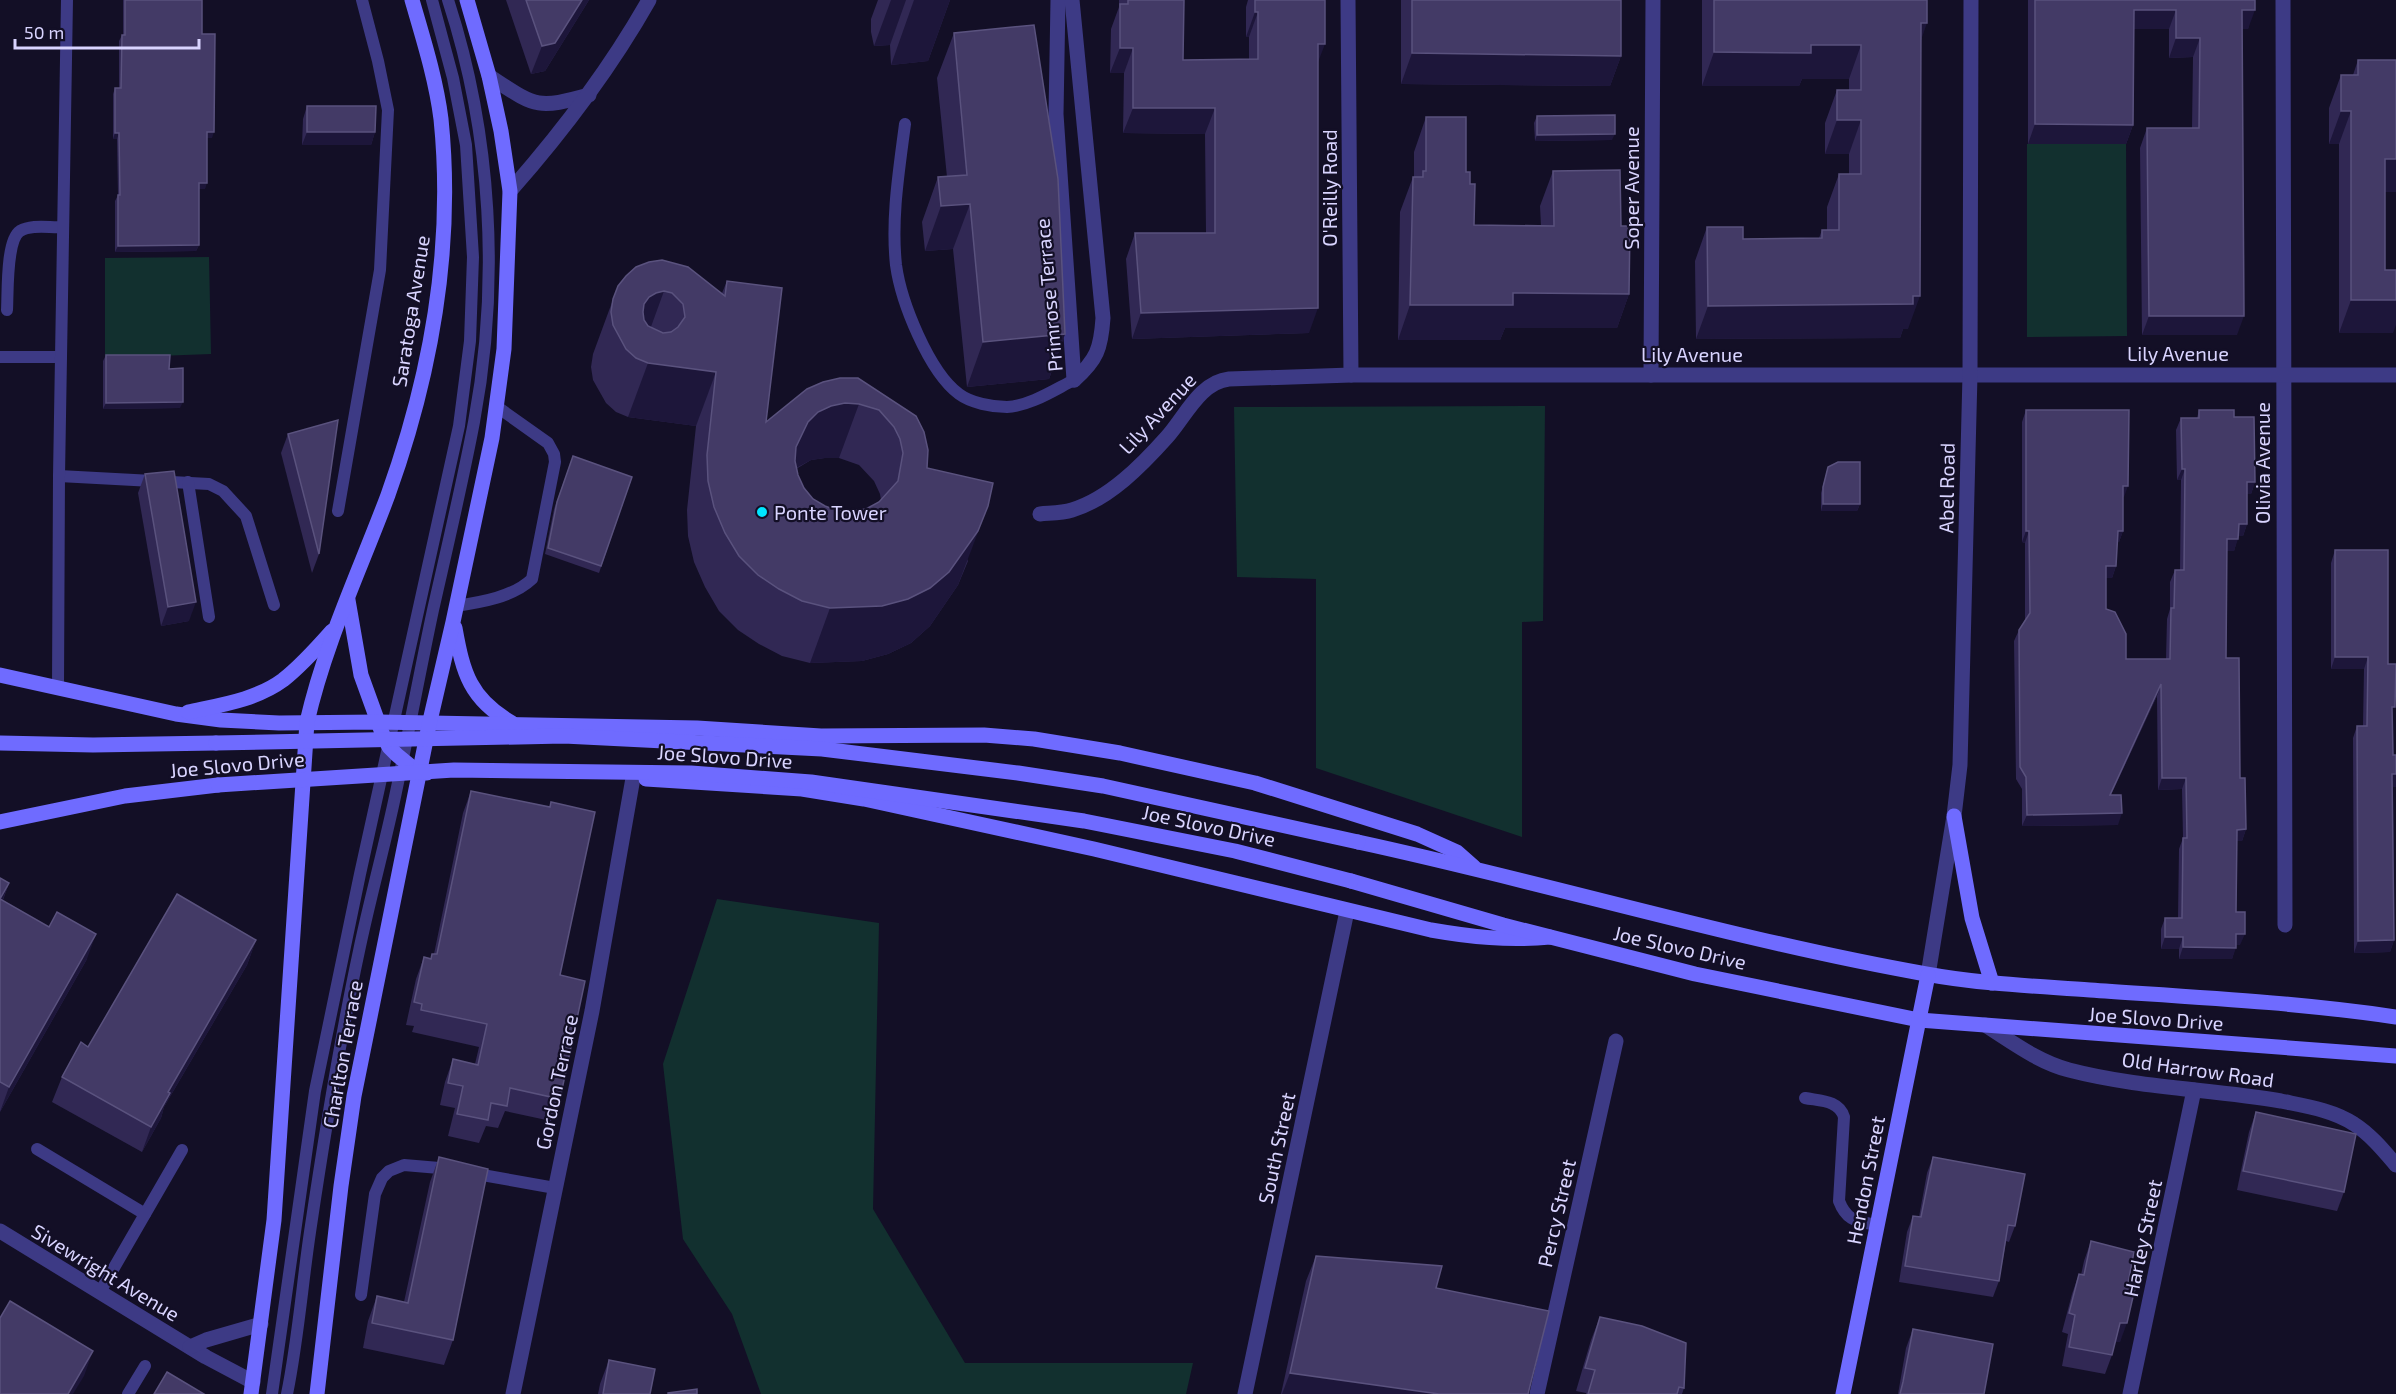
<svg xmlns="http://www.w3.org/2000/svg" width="2396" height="1394" viewBox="0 0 2396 1394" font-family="'Exo 2',sans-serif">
<rect width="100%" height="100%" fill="#130f26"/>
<g fill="#12302f">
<path d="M2027,144H2126L2127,336L2027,337Z"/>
<path d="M209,257L211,354L105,358V258Z"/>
<path d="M1545,406L1543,621L1522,622V837L1316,768V579L1237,577L1234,407Z"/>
<path d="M717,899L879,923L873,1209L965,1363H1193L1186,1394H761L732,1314L683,1239L663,1064Z"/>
</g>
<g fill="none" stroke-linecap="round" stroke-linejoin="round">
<g stroke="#3d3a85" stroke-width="12">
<path d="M905,124C899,171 891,218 896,265C901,302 929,372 959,394C971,403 992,407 1007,407C1030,406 1054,390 1074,380"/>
<path d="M7,310C8,293 6,240 20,231C32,224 50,228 63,227"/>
<path d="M0,357H61"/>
<path d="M59,476L209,484L223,491L246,516L274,605"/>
<path d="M188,482L209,617"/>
<path d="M338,511L380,270L388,110L378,61L362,0"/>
<path d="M456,606C482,602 513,597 532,579L555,462L554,454L548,443L496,406"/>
<path d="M58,688L59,476L67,0"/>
<path d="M1805,1098C1820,1101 1839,1100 1844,1117L1839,1201C1847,1222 1858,1221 1877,1225"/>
<path d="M37,1149L145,1214"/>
<path d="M471,1173L555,1188"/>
<path d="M100,1292L182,1150"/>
<path d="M361,1295L375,1194L382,1178L389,1171L404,1165L451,1169"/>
<path d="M128,1394L145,1366"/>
<path d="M272,1394L315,1091L360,874L459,426L470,341L473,257L466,145L453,78L432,0"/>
<path d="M287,1394C298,1340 302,1286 310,1232C324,1138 339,1044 359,951C370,898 385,845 396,792C409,731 420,671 433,610C447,548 462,485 474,422C500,283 492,135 448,0"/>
</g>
<g stroke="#3d3a85" stroke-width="15">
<path d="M1058,0L1056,114L1074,380"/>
<path d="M1072,0L1103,318C1101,348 1097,360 1074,380"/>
<path d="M1348,0L1351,375"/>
<path d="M2283,0L2285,925"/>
<path d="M489,76C535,106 535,110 589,95"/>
<path d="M510,191C562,132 610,69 649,0"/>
<path d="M1651,375L1653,0"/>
<path d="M1040,514C1050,513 1062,513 1072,510C1109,499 1142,465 1167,437C1185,417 1200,382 1229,379L1351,375H2396"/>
<path d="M1928,975L1954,816L1960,765L1970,375L1971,0"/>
<path d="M1985,1025C2012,1042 2038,1062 2069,1070C2138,1088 2211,1089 2281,1101C2305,1106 2333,1110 2354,1124C2370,1134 2384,1151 2396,1165"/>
<path d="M0,1231L206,1357L253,1382"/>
<path d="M190,1347L206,1340L261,1324"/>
<path d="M513,1394L592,1011L633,778"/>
<path d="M1245,1394L1347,911"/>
<path d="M1537,1394L1616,1041"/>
<path d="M2130,1394L2194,1090"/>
</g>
<g stroke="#6f6bff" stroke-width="15">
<path d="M348,600L361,675L382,733L389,747L397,755L419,773H427"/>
<path d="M455,628C463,673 470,699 512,723"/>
<path d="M0,675L176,714L221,720L279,723L378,722L697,728L821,736L984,735L1034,739L1120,753L1255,783L1417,834L1457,852L1474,867"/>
<path d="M188,712C220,705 256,700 283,680C301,666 317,648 332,631"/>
<path d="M0,743L93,745L216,743"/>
<path d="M646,779L802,789L864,799L1094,849L1431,930C1471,937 1508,941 1550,937"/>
<path d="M1954,816L1972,918L1992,983"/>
<path d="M0,822L125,796L218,785"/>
<path d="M1358,842C1548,883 1735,940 1926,974C1980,984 2035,986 2090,990C2192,997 2295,1002 2396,1017"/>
<path d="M1351,881L1503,925L1695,974L1919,1020L2396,1056"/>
<path d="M251,1394L274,1220L307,722C325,643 360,570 388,495C431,375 454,247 441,119C436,79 423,38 412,0"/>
<path d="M317,1394L341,1186L354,1096L429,725L453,622L492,438L504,349L510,191L501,131L489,76L467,0"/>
<path d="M1843,1394L1928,975"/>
</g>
<g stroke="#6f6bff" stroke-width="15">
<path d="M216,743L564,736L822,749L1018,773L1103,786L1358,842"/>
<path d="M218,785L454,770L691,773L811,782L1084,821L1235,851L1351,881"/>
</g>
</g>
<g fill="#312854" fill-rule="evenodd">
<path d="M123,0H202V34L212,138H207L205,189H199V245L196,251L115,252V201L118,195L117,139H113V94L115,88H119V41L122,35H123Z"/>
<path d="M506,0H589L545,71L531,74Z"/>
<path d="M878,0H950L928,61L891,65L890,45L874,46L871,32V19Z"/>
<path d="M1119,0H1184L1183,60L1249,59V37H1246V7L1248,0H1325L1318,62L1309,333L1132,339L1126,259L1135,233H1206L1205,134L1123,133L1124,73H1110L1111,29L1119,7Z"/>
<path d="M1401,0H1621V56L1610,86L1401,84Z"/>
<path d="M1702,0H1927L1921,41L1908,329H1903L1900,338L1696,339L1695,261L1707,227L1743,239L1819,238L1822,230H1827V207L1839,174H1849V154H1825V123L1837,90H1849V79H1802L1799,86H1702Z"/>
<path d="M2028,0H2255L2248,29H2242L2237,335H2142L2140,148L2147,128H2192L2193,57L2169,58V29H2134L2133,125L2126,144H2028Z"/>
<path d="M954,33L1065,334L1049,379L967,387L953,249L925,251L922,222L938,177H947L937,78Z"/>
<path d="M2358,60L2385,192V270L2393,333H2339V144H2329V108L2341,75H2353Z"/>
<path d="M307,106L375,132L371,145H302L303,119Z"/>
<path d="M1537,116L1612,140L1535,141L1534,123Z"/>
<path d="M1426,117L1466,172L1470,184L1474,225L1541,226L1540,206L1553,171L1621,226L1629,294L1617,328H1505L1500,340H1398L1400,212L1413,177H1414V152Z"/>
<path d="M727,281L766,422L858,378L927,468L968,561L958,585L930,626L911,643L888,654L862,661L810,663L782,656L759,644L738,630L719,611L705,587L694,562L688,536L687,510L696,426L628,417L616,412L606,403L593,380L591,367L593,354L618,286L722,293ZM825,458H839L859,465L874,481L880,494L881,500L879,502L866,509L852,511H838L825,506L813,499L804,488L798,475L796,469L811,460Z"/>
<path d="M106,355L169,369L180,408L103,409V361Z"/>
<path d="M2026,410L2124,497H2123V531L2119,542H2117L2116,566L2112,578H2106V609L2126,659H2166L2167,619L2170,609V582L2175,570H2180L2181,480H2177L2176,430L2181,418H2197L2199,410L2234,417L2255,482L2251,494H2247V524L2243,536H2238L2234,551H2227L2226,658L2246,829L2242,841H2237L2236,912L2240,945H2236L2232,959H2179V949H2161V929L2165,918H2178L2179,849L2183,838L2182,789L2158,790L2157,696L2111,795L2118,825L2022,826V789L2016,779L2014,641L2019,630L2025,620V543L2022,542V422Z"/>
<path d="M288,434L319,554L312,573L281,453Z"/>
<path d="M573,456L632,477L599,573L545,554L554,509Z"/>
<path d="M1828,467L1860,504L1857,511H1821V493Z"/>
<path d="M145,474L189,621L161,626L138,493Z"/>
<path d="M2335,550L2388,664L2392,714L2393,755H2396V787H2393L2394,940L2390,952L2354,953L2353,738L2357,726H2363L2364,669H2331V563Z"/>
<path d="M471,791L550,807L551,802L560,975V1099L551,1121L505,1111L498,1128L486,1126L479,1143L448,1136L455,1108L440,1105L445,1082L453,1059L475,1064L479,1047L412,1032L414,1026L406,1025L416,979L424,957L431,958L432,954H434L463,813Z"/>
<path d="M0,878L9,883L3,900L87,959L0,1112Z"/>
<path d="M256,940L247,965L164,1107L161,1118L142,1152L52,1102L62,1077L88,1047Z"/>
<path d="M2256,1112L2344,1192L2337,1211L2237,1190L2249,1132Z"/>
<path d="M439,1157L453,1340L444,1365L363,1348L368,1321L377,1296L404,1302L430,1182Z"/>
<path d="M1933,1157L2015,1226L2009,1242L2006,1241L1999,1281L1993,1297L1899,1282L1907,1232L1913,1216L1919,1217L1927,1173Z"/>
<path d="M2091,1241L2128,1283L2120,1342H2115L2112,1355L2105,1374L2062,1366L2068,1334L2062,1332L2072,1294L2079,1274L2081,1275L2084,1261Z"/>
<path d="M1316,1256L1528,1394H1281L1306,1281Z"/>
<path d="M1600,1317L1684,1388L1682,1394H1586V1393L1576,1391L1591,1340Z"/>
<path d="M1913,1329L1984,1394H1898L1906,1348Z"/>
<path d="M609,1360L650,1394H598L600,1384Z"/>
</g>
<g fill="#1d163a">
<path d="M582,0H589L545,71L531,74L542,46Z"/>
<path d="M891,0H906L890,45L874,46Z"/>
<path d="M914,0H950L928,61L891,65Z"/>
<path d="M2134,10H2176L2169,29H2127Z"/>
<path d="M2242,10H2255L2248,29H2235Z"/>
<path d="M1255,12H1258L1249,37H1246Z"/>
<path d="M1921,23H1927L1915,57Z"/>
<path d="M2176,38H2200L2193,57L2169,58Z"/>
<path d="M1318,44H1325L1315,70Z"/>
<path d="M1811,45H1861L1849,79H1802L1799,86H1702L1714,52Z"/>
<path d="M1120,48H1133L1124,73H1110Z"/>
<path d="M1412,53L1621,56L1610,86L1401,84Z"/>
<path d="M1133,108H1215L1205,134L1123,133Z"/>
<path d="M2341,111H2351L2339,144H2329Z"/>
<path d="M1837,120H1861L1849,154H1825Z"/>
<path d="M2035,124L2133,125L2126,144H2028Z"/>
<path d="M207,132H214L212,138H205Z"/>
<path d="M307,132H375L371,145H302Z"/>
<path d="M115,133H119L117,139H113Z"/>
<path d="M1615,134L1612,140L1535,141L1537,135Z"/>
<path d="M2385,159H2396V192H2373Z"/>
<path d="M199,183H207L205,189H196Z"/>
<path d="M970,204L953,249L925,251L941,206Z"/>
<path d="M199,245L196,251L115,252L118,246Z"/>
<path d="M664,291L644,346L629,351L644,304L649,297L656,293Z"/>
<path d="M1513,293L1629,294L1617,328H1505L1500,340H1398L1410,305Z"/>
<path d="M1913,296H1920L1908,329H1903L1900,338L1696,339L1708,306Z"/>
<path d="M2351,300H2396V325L2393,333H2339Z"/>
<path d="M1318,308L1309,333L1132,339L1141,313Z"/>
<path d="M2149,316H2244L2237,335H2142Z"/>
<path d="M1065,334L1049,379L967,387L983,342Z"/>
<path d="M648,363L716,372L696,426L628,417Z"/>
<path d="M183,402L180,408L103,409L106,403Z"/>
<path d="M845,403L859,404L839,458H825L811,460L798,467L788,476L796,447L808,422L818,412L831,406Z"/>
<path d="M2182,469H2185L2181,480H2177Z"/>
<path d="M2247,482H2255L2251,494H2243Z"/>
<path d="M2123,486H2128L2124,497H2119Z"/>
<path d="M1823,504H1860L1857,511H1821Z"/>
<path d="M988,506L958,585L930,626L911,643L888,654L862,661L810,663L830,608Z"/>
<path d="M2239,524H2247L2243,536H2234Z"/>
<path d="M2026,531H2029L2025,543L2022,542Z"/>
<path d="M2118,531H2123L2119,542H2113Z"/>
<path d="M2227,539H2238L2234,551H2222Z"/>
<path d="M2106,566H2116L2112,578H2102Z"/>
<path d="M196,602L189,621L161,626L168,607Z"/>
<path d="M2335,657H2368L2364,669H2331Z"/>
<path d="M2161,684L2157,696L2105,806L2110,795Z"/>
<path d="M2392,774H2396V787H2388Z"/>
<path d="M2162,778H2186L2182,789L2158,790Z"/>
<path d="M2122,813L2118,825L2022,826L2027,815Z"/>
<path d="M2246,829L2242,841H2233L2237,830Z"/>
<path d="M9,883L0,907V899Z"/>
<path d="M96,934L87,959L0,1112L9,1087Z"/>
<path d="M2236,934H2245L2240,945H2232Z"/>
<path d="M2165,937H2183L2179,949H2161Z"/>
<path d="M256,940L247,965L164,1107L161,1118L142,1152L151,1127L168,1092Z"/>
<path d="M2394,940L2390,952L2354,953L2358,941Z"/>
<path d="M2183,947L2236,948L2232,959H2179Z"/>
<path d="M2120,1323H2127L2120,1342H2113Z"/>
<path d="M93,1351L84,1376L73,1394H68Z"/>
<path d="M1290,1373L1439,1394H1282Z"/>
</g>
<g fill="#433a66" stroke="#5a527e" stroke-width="1.5" fill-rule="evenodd">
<path d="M125,0H202V34H215L214,132H207V183H199V245L118,246V195H120L119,133H115V88H121L122,35H125Z"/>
<path d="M526,0H582L555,43L542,46Z"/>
<path d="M1128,0H1184L1183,60L1258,59V12H1255V0H1325V44H1318V308L1141,313L1135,233H1215V108H1133V48H1120V4H1128Z"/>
<path d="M1412,0H1621V56L1412,53Z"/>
<path d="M1714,0H1927V23H1921L1920,296H1913V304L1708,306L1707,227H1743V239L1822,238V230H1839V174H1861V120H1837V90H1861V45H1811V53L1714,52Z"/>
<path d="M2035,0H2255V10H2242L2244,316H2149L2147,128H2199L2200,38H2176V10H2134L2133,125L2035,124Z"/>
<path d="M1034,25L1058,179L1065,334L983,342L970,204L941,206L938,177L967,175L954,33Z"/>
<path d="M2358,60H2396V159H2385V270H2396V300H2351V111H2341V75H2358Z"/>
<path d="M307,106H376L375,132H307Z"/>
<path d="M1615,115V134L1537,135V116Z"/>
<path d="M1426,117H1466V172H1470V184H1475L1474,225L1554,226L1553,171L1620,170L1621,226H1630L1629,294L1513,293V305H1410L1413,177H1423V171H1426Z"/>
<path d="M662,260L688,267L725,296L727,281L782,288L766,422L807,389L823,382L840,378H858L916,416L924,432L928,450L927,468L993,483L988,506L978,531L949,572L930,588L908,599L882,606L830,608L802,601L779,589L758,575L739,556L725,533L714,507L708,481L707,455L716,372L648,363L636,358L626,349L613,325L611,312L613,299L618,286L626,276L636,267L649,262ZM664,291L672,293L683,304L685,317L678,327L671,332L663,333L648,326L644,320L643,312L644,304L649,297L656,293ZM845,403L859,404L879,410L894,427L900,439L903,453L898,481L879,502L866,509L852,511H838L825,506L813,499L804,488L798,475L795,461L796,447L808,422L818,412L831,406Z"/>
<path d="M106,355H170L169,369L183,368V402L106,403Z"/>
<path d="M2026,410H2129L2128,486H2123V531H2118L2116,566H2106V609L2115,612L2126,634V659H2170L2171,608H2174L2175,570H2184L2185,469H2182L2181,418H2199V410H2234V417H2254L2255,482H2247V524H2239L2238,539H2227L2226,658H2239L2240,778H2245L2246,829L2237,830L2236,912H2245V934H2236V948L2183,947V937H2165V918H2182L2183,838H2187L2186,778H2162L2161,684L2110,795H2121L2122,813L2027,815L2026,777L2020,767L2019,630L2030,613L2029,531H2026Z"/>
<path d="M338,420L319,554L288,434Z"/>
<path d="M573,456L632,477L601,566L548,548L557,502Z"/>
<path d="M1838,462H1860V504H1823V487L1828,467Z"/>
<path d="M174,471L196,602L168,607L145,474Z"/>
<path d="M2335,550H2388V664H2396L2395,707H2392L2393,755H2396V774H2392L2394,940L2358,941L2357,726H2367L2368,657H2335Z"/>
<path d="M471,791L550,807L551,802L595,812L560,975L585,981L560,1099L510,1088L507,1106L491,1103L488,1120L457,1114L463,1086L448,1083L453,1059L478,1065L487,1024L421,1010L422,1004L414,1002L424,957L431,959L432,954H437Z"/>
<path d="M0,878L9,883L0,899L49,927L57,912L96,934L9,1087L0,1082Z"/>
<path d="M177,894L256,940L168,1092L170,1093L151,1127L62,1077L81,1042L88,1047Z"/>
<path d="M2256,1112L2356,1134L2344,1192L2243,1171Z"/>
<path d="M439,1157L488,1169L453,1340L372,1323L377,1296L408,1303Z"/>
<path d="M1933,1157L2025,1174L2015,1226L2008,1225L1999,1281L1905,1266L1913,1216L1921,1217Z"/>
<path d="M2091,1241L2134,1252L2128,1283L2136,1284L2127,1323H2120L2112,1355L2069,1347L2075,1315L2069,1313L2079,1274L2084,1275Z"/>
<path d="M1316,1256L1442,1266L1436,1288L1549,1311L1528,1394H1439L1290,1373Z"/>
<path d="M10,1301L93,1351L68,1394H0V1318Z"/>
<path d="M1600,1317L1642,1326L1686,1343L1684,1388L1679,1387L1677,1394H1588L1595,1370L1585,1368Z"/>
<path d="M1913,1329L1993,1344L1984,1394H1900L1903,1382Z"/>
<path d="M609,1360L655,1369L650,1394H603Z"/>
<path d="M167,1372L204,1394H154Z"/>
<path d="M697,1389V1394H668V1393Z"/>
</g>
<circle fill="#00e5ff" stroke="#130f26" stroke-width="2" cx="762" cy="512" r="6"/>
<g text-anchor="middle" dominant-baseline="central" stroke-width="4.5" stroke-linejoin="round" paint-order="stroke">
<g font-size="20" fill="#d9d4ff" stroke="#130f26">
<text transform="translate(1329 188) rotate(-90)">O'Reilly Road</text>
<text transform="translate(1631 188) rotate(-90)">Soper Avenue</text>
<text transform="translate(1048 295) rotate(-95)">Primrose Terrace</text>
<text transform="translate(410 311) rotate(-81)">Saratoga Avenue</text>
<text x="2178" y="353">Lily Avenue</text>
<text x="1692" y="354">Lily Avenue</text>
<text transform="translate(1157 413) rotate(-47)">Lily Avenue</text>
<text transform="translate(2262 463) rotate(-90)">Olivia Avenue</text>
<text transform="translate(1946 488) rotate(-89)">Abel Road</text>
<text transform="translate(725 756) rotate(4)">Joe Slovo Drive</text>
<text transform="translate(237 764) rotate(-5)">Joe Slovo Drive</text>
<text transform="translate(1209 825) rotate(12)">Joe Slovo Drive</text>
<text transform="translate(1680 947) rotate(13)">Joe Slovo Drive</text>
<text transform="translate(2156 1018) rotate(4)">Joe Slovo Drive</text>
<text transform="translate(342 1054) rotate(-80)">Charlton Terrace</text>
<text transform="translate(2198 1069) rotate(8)">Old Harrow Road</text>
<text transform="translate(556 1082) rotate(-78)">Gordon Terrace</text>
<text transform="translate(1276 1148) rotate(-78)">South Street</text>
<text transform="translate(1865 1180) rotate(-79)">Hendon Street</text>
<text transform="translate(1556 1213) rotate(-77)">Percy Street</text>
<text transform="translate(2142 1238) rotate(-78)">Harley Street</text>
<text transform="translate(106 1272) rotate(31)">Sivewright Avenue</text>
</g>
<g font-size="20" fill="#d9d4ff" stroke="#130f26" text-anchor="start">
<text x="774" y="512">Ponte Tower</text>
</g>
</g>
<path d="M15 39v9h184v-9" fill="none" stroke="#d9d4ff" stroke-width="3"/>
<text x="24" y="39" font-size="18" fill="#d9d4ff" stroke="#130f26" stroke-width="4.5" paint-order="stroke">50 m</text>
</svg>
